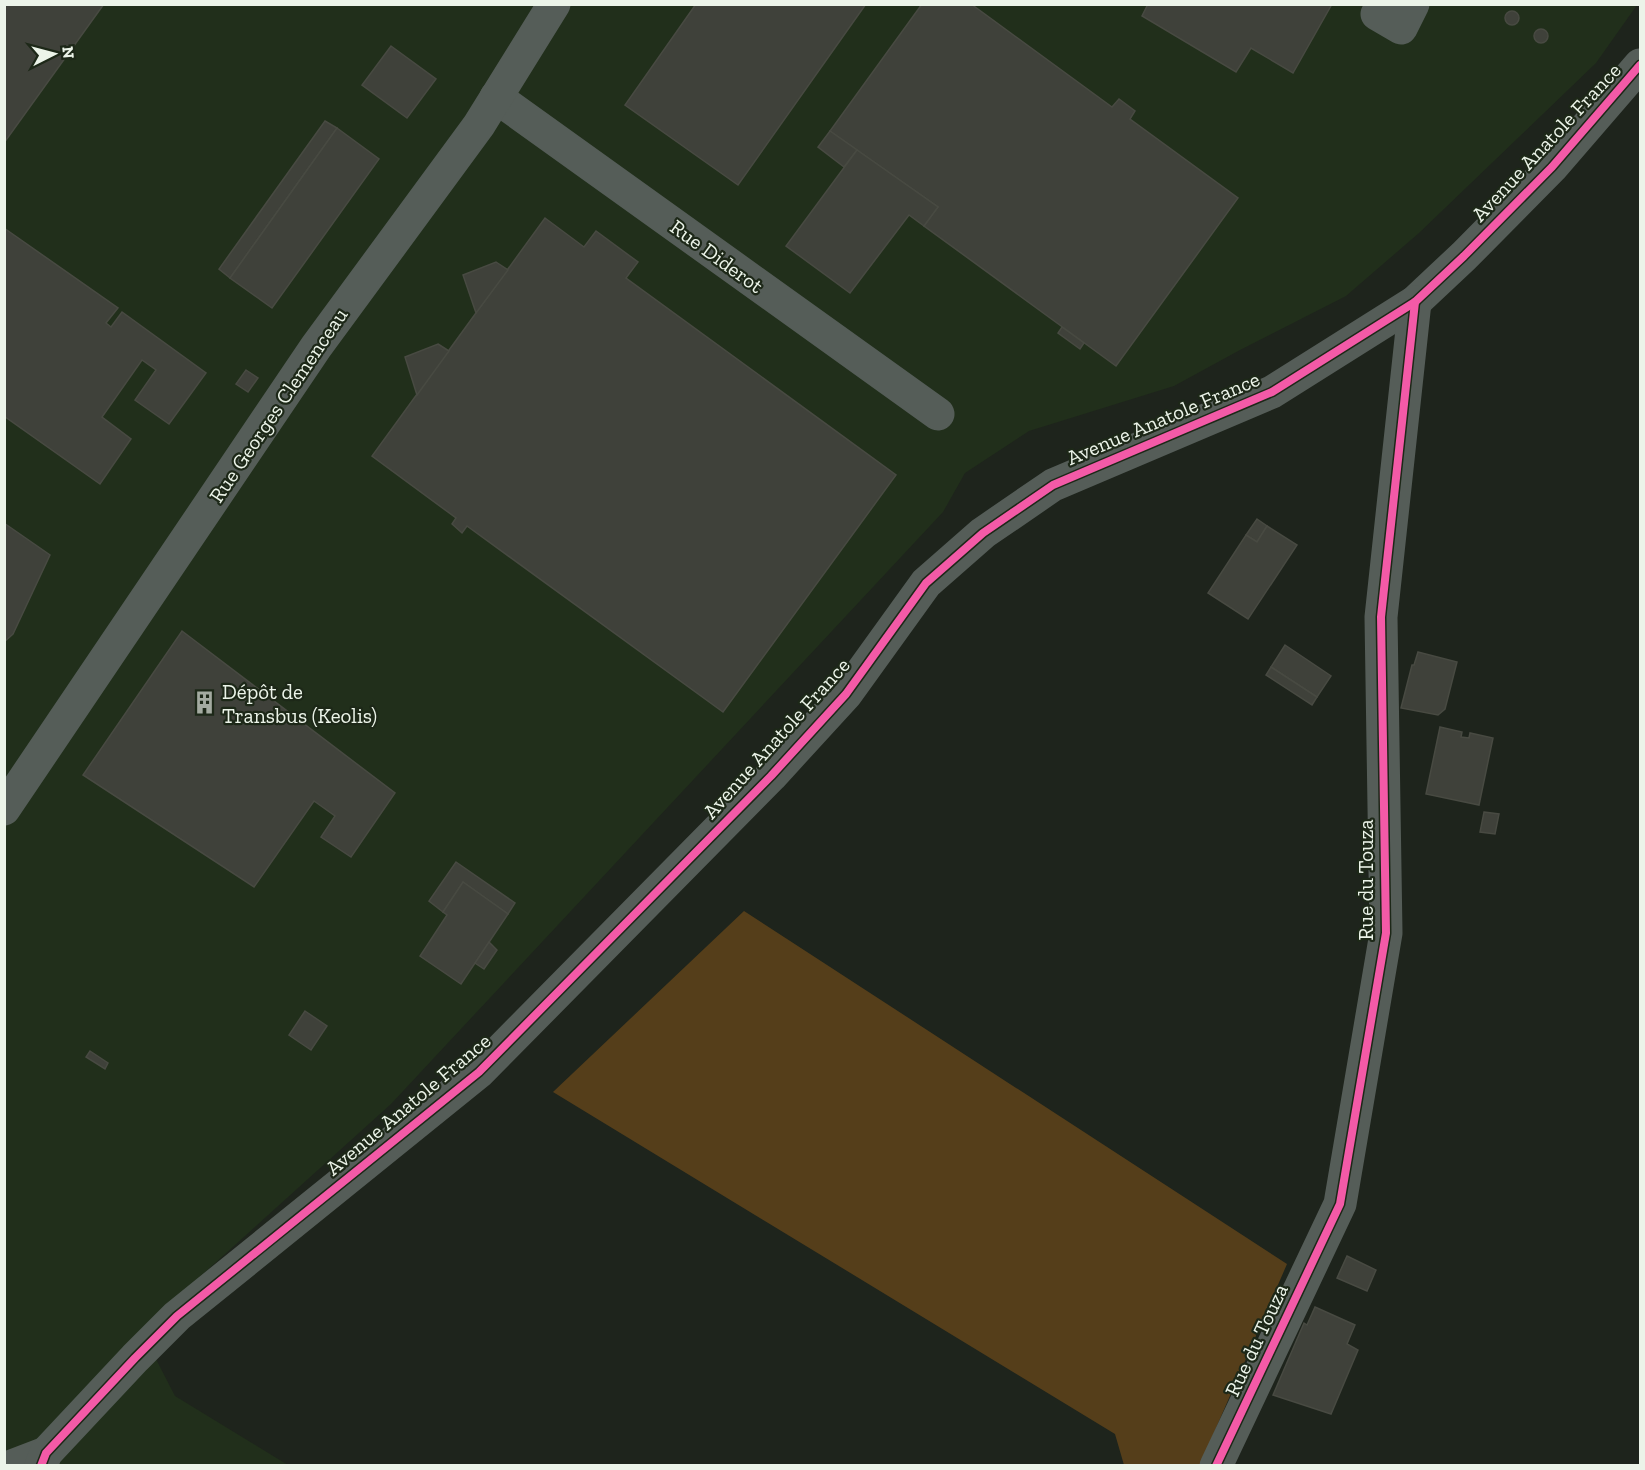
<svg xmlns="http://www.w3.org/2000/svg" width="1645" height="1470" viewBox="0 0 1645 1470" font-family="'Zilla Slab',serif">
<rect width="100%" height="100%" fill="#1e241c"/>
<path fill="#212f1b" d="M5,5H1637L1596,63L1419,233L1346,296L1240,350L1174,386L1029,431L965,473L943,512L391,1104L141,1330L175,1396L288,1465L5,1466Z"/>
<path fill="#553e1a" d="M744,911L1287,1264L1200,1465H1124L1115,1434L553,1092Z"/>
<g fill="#3f413a" stroke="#484a42" stroke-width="1.5">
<path d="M4,4H104L4,143Z"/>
<path d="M696,4H866L738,185L625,105Z"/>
<path d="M922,4H971L1112,107L1119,99L1135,111L1130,119L1238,198L1116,366L924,226L938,207L830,131Z"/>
<path d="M1148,4L1252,5L1332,4L1293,73L1251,48L1236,72L1142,16Z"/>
<circle cx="1512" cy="18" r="7"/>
<circle cx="1541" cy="36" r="7"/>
<path d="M391,46L436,79L407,118L362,85Z"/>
<path d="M325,121L337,128L230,278L219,269Z"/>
<path d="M337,128L379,159L272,308L230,278Z"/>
<path d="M830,131L857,150L844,167L818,147Z"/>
<path d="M857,150L938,207L924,226L909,215L850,293L786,246Z"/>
<path d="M545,218L584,247L596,231L638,262L626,278L896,475L723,712L467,526L462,533L452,524L456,518L372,456Z"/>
<path d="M4,228L118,308L106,323L111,327L122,312L206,373L169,424L135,400L156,370L142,360L102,417L131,439L100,484L4,416Z"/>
<path d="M496,262L508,270L476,313L463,275Z"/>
<path d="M1062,327L1084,343L1080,349L1058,333Z"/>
<path d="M438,344L449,351L417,395L405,357Z"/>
<path d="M246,370L258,378L248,392L236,384Z"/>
<path d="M1257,519L1267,526L1257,542L1246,535Z"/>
<path d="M4,523L50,555L13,634L4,642Z"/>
<path d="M1267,526L1297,545L1248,619L1208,593L1246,535L1257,542Z"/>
<path d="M182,631L395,793L351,857L321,837L335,816L314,801L254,887L83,775Z"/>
<path d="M1285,645L1331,676L1317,697L1271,667Z"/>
<path d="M1418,652L1457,662L1445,709L1438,715L1401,708L1412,665H1414Z"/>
<path d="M1271,667L1317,697L1312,705L1266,675Z"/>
<path d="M1440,727L1462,732L1461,737L1469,738L1470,733L1493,738L1479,805L1426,794Z"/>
<path d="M1484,812L1499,814L1495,834L1480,832Z"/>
<path d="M456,862L515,903L508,914L463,882L443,912L429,901Z"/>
<path d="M463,882L508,914L461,984L420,956L447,915L443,912Z"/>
<path d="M489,942L497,950L484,969L475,963Z"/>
<path d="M305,1011L327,1026L311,1050L289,1035Z"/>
<path d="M90,1051L108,1063L105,1069L86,1057Z"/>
<path d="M1347,1256L1376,1270L1367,1291L1337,1278Z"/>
<path d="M1315,1307L1355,1325L1347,1344L1358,1350L1331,1414L1273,1395L1304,1323L1307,1325Z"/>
</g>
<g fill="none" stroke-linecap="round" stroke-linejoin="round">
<g stroke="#555d58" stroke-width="33">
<path d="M1377,14L1401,28L1413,4"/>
<path d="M496,97L938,414"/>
<path d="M4,809L316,347L479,125L554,4"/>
<path d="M12,1466L46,1453"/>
<path d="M41,1466L46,1453L135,1358L177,1316L479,1072L771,776L846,694L926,583L983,533L1053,485L1272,392L1415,302L1464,256L1552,167L1640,65"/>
<path d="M1216,1466L1340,1204L1386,933L1381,617L1415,302"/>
</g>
<defs>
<g id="cycleway">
<path d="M41,1466L46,1453L135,1358L177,1316L479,1072L771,776L846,694L926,583L983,533L1053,485L1272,392L1415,302L1464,256L1552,167L1640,65"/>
<path d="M1216,1466L1340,1204L1386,933L1381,617L1415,302"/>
</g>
</defs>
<use href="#cycleway" stroke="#1d2818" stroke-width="11"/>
<use href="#cycleway" stroke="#f35aa7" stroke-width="8"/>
</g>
<defs>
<symbol id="building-bare" viewBox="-9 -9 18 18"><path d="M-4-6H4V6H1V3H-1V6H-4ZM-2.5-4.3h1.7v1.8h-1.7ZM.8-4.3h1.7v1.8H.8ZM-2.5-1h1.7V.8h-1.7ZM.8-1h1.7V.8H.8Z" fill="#a4aba1" stroke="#1d2818" stroke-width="2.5" paint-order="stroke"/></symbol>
</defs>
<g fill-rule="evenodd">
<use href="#building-bare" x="188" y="686" width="33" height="33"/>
</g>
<g text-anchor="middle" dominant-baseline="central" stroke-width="4.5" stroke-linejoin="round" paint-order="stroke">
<g font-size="21" fill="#ecf4e9" stroke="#1d2818">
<text transform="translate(1546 142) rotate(-47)">Avenue Anatole France</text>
<text transform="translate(717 256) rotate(36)">Rue Diderot</text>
<text transform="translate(278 405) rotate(-56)">Rue Georges Clemenceau</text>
<text transform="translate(1163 418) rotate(-23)">Avenue Anatole France</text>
<text transform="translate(776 738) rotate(-48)">Avenue Anatole France</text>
<text transform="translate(1365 880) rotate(-90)">Rue du Touza</text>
<text transform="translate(408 1104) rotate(-40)">Avenue Anatole France</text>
<text transform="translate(1256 1340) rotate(-65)">Rue du Touza</text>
</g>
<g font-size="21" fill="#ecf4e9" stroke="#1d2818" text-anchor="start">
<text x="222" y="691">Dépôt de<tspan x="222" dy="24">Transbus (Keolis)</tspan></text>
</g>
</g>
<rect width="1645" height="1470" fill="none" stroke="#ecf4e9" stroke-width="12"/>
<g transform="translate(54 54) rotate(84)" stroke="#1d2818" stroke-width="4.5" paint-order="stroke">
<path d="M0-4.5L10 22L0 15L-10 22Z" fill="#ecf4e9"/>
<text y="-9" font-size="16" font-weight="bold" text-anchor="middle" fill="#ecf4e9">N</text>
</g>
</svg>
